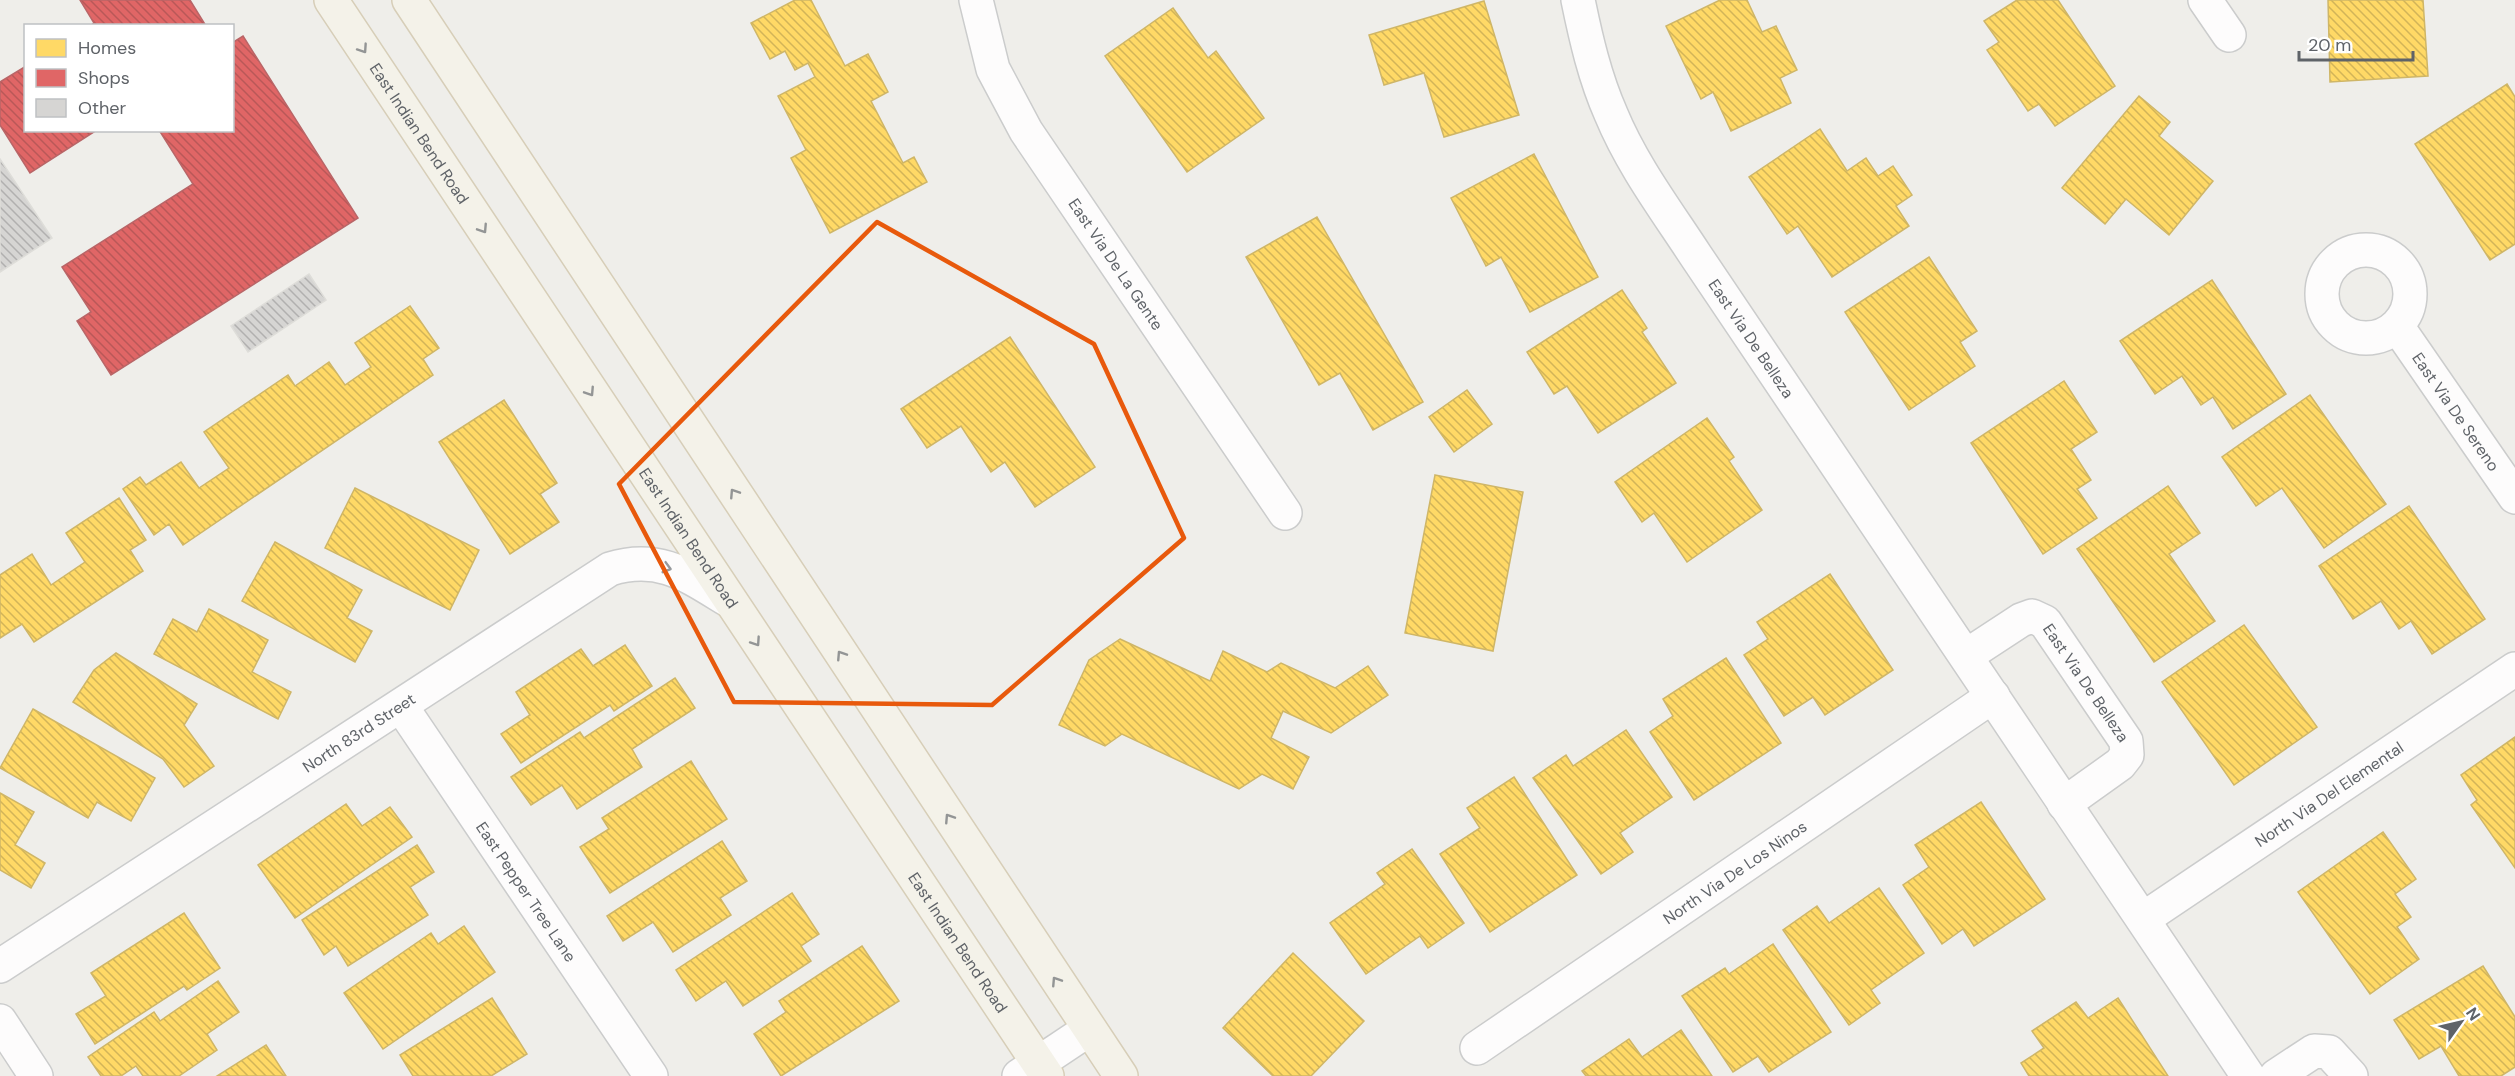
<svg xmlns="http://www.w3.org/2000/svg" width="2515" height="1076" viewBox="0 0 2515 1076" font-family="'DM Sans',sans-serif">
<defs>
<pattern id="homes-back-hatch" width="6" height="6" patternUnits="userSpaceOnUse" patternTransform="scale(1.5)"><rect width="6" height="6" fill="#ffd966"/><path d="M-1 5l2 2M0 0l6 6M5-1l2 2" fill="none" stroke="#d2b458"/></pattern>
<pattern id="shops-back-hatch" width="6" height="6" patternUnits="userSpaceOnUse" patternTransform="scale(1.5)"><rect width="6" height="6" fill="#e06666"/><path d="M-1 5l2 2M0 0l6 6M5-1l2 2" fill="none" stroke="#b95858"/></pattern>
<pattern id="building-back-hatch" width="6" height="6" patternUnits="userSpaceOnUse" patternTransform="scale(1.5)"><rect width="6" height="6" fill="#d6d5d3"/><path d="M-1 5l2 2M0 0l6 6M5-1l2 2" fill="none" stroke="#b1b0af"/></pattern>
</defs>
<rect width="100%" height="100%" fill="#efeeea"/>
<g fill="url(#homes-back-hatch)" stroke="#cfb667" stroke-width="1.5">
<path d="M795,0H811L845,66L868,54L888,92L871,101L903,163L914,157L927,182L830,233L791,158L806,150L778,96L815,77L808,63L795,70L785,51L770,59L751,23Z"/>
<path d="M1720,0H1747L1762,32L1776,26L1797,70L1780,78L1791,103L1731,131L1713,92L1701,99L1666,26Z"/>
<path d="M2017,0H2058L2115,86L2055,126L2039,104L2028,111L1987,50L1999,42L1984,21Z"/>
<path d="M2328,0H2423L2428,76L2330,82Z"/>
<path d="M1484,1L1519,115L1444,137L1424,73L1384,85L1369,35Z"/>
<path d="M1173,8L1208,58L1216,51L1264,118L1187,172L1105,56Z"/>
<path d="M2507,84L2515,97V244L2490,260L2415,144Z"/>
<path d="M2139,96L2170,122L2159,136L2213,181L2169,235L2126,199L2105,224L2062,188Z"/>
<path d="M1820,129L1847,171L1866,158L1878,176L1893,166L1912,195L1896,206L1909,226L1832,277L1798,226L1787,234L1749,177Z"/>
<path d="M1534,154L1598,277L1530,312L1501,257L1486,266L1451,198Z"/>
<path d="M1317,217L1423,402L1373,430L1340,373L1319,385L1246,257Z"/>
<path d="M1929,257L1977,331L1960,342L1975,366L1909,410L1845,312Z"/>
<path d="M2212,280L2286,394L2233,429L2213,397L2201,405L2182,376L2155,394L2120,341Z"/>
<path d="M1622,290L1647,328L1642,332L1676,383L1598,433L1567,386L1554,394L1527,352Z"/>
<path d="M410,306L439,348L423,359L433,375L183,545L169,524L154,535L123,489L140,477L146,485L181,462L199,488L229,468L204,432L288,375L295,386L329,362L345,385L371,367L355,343Z"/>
<path d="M1010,337L1095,467L1035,507L1005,462L991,472L961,426L927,448L901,409Z"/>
<path d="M2064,381L2097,432L2071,449L2091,480L2077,489L2097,518L2043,554L1971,443Z"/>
<path d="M1467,390L1492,424L1454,452L1429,417Z"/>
<path d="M2310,395L2386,504L2324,548L2282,488L2256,506L2222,457Z"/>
<path d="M504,400L557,483L540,494L559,522L510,554L439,442Z"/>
<path d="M1707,418L1734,457L1729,461L1762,510L1687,562L1654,513L1642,522L1615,482Z"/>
<path d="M1435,475L1523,492L1493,651L1405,633Z"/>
<path d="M2168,486L2200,533L2169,554L2215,621L2154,662L2077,549Z"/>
<path d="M355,488L479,550L450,610L325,548Z"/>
<path d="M119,498L146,540L130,550L143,571L34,642L22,624L0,638V575L32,554L51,585L85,562L66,533Z"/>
<path d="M2409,506L2485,619L2432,654L2411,621L2399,629L2381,601L2353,619L2319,566Z"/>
<path d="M275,542L362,590L347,618L372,631L355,662L242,601Z"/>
<path d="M1830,574L1893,670L1825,715L1813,697L1784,716L1744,655L1768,639L1757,622Z"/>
<path d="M209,609L268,640L252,672L291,692L278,719L154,654L173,619L197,632Z"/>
<path d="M2244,625L2317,727L2234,785L2162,682Z"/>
<path d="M1120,639L1210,681L1223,651L1267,672L1281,663L1335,688L1368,666L1388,695L1331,733L1283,711L1271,738L1309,757L1293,789L1262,774L1239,789L1122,734L1105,746L1059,725L1089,660Z"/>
<path d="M625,645L652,686L614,711L610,705L521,763L501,734L530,715L516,692L581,649L593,666Z"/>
<path d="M116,653L197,704L184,725L214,766L184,787L163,759L73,702L94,670Z"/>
<path d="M1726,658L1781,743L1694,800L1650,732L1673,716L1663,699Z"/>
<path d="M675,678L695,708L632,749L642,767L577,809L562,785L531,805L511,777L580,732L584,738Z"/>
<path d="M33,709L155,778L131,821L97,802L88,818L0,768Z"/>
<path d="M1626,730L1672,797L1620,833L1633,852L1601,874L1533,778L1566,755L1573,766Z"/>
<path d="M2515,737V868L2471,805L2477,800L2461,775Z"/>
<path d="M691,761L727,819L610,893L580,847L609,829L602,818Z"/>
<path d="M1514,777L1577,875L1490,932L1440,854L1480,828L1467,808Z"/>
<path d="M0,793L34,812L15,845L45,863L31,888L0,870Z"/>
<path d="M1981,802L2045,899L1974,946L1963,929L1942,944L1903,885L1929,867L1915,845Z"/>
<path d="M346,804L362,826L390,807L412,837L295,918L258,865Z"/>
<path d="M2383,832L2416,879L2395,894L2411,917L2397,927L2419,959L2370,994L2298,892Z"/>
<path d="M722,841L747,881L720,898L731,915L673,952L653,922L623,941L607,916Z"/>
<path d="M417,845L434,872L410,887L428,915L348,966L336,946L324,955L302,920Z"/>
<path d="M1412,849L1464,923L1428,948L1420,936L1366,974L1330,923L1385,884L1377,873Z"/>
<path d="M1879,888L1924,953L1871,990L1880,1003L1849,1025L1783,930L1817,906L1829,923Z"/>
<path d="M792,893L819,934L801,946L811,961L743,1006L726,981L696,1001L676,970Z"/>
<path d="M184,913L220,968L187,990L184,986L95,1044L76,1014L106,996L91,973Z"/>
<path d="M464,926L495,972L383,1049L344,993L431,933L438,944Z"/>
<path d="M1773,944L1831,1032L1769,1072L1758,1056L1733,1072L1682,996L1725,968L1729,974Z"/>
<path d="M862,946L899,1001L781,1076L754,1034L786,1012L779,1001Z"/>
<path d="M1293,953L1364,1021L1311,1076H1273L1223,1028Z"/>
<path d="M2483,966L2515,1017V1067L2501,1076H2459L2441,1046L2419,1059L2394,1020Z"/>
<path d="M218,981L239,1012L207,1034L217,1050L179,1076H143L136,1066L121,1076H101L88,1057L154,1012L160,1021Z"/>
<path d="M492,998L527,1054L491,1076H413L400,1055Z"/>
<path d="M2118,998L2168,1076H2029L2021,1063L2044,1048L2032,1031L2076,1002L2088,1018Z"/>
<path d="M1681,1030L1712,1076H1586L1582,1071L1629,1039L1642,1057Z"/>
<path d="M266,1045L286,1076H217Z"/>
</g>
<g fill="url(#shops-back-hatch)" stroke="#b96567" stroke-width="1.5">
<path d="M80,0H190L206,26H90L94,23Z"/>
<path d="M243,36L358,218L111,375L77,321L91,312L62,267L193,184L159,130H232V43Z"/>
<path d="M26,66V130H97L30,173L0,125V82Z"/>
</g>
<g fill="url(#building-back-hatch)" stroke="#deddd9" stroke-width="1.5">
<path d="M0,159L52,238L0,272Z"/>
<path d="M309,274L326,300L248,352L231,326Z"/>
</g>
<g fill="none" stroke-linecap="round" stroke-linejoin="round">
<defs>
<g id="minor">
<path id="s1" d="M976,0L993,69L1026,131L1285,513"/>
<path id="s2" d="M1578,0C1586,39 1595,78 1611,114C1632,165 1666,210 1696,256L2248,1076"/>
<path d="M2205,0L2229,35"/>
<circle cx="2366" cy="294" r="44"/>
<path id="s3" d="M2397,326L2515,497"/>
<path id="s4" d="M1966,656L2021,620L2032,616L2045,622L2126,741L2127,755L2120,764L2064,804"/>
<path id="s5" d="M401,706L651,1076"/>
<path id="s6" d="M2143,919L2515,669"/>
<path id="s7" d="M0,966L610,569C659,554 687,575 728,600"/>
<path d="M0,1021L36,1076"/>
<path id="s8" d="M1477,1048L1993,696"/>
<path d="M1019,1076L1088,1030"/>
<path d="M2276,1076L2314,1051L2329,1052L2351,1076"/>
</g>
<g id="major">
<path id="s9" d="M331,0L1047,1076"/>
<path d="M409,0L1121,1076"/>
</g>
</defs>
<use href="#minor" stroke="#cbcccc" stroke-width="36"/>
<use href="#major" stroke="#d7ceb8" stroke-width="36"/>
<use href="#minor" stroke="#fdfcfc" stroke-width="33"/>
<use href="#major" stroke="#f4f2e9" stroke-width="33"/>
</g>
<defs><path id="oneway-chevron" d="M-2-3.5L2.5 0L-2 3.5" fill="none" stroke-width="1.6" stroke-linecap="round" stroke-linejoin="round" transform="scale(1.5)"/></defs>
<g stroke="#939595">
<use href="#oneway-chevron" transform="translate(363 49) rotate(56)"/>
<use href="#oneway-chevron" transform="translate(483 229) rotate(57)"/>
<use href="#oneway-chevron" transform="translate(590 392) rotate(57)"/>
<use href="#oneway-chevron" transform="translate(734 493) rotate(-123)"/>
<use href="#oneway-chevron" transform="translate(756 642) rotate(56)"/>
<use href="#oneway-chevron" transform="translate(841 655) rotate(-123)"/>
<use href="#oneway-chevron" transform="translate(949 818) rotate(-123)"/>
<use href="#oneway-chevron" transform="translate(1056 981) rotate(-123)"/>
</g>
<use stroke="#96999c" href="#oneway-chevron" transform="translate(667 568) rotate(16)"/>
<path fill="none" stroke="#e8590c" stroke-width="4.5" stroke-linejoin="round" d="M877,222L1094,344L1184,538L992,705L734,702L619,484Z"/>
<g text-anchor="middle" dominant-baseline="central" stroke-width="6" stroke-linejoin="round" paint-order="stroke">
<g font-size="16" fill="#5f6368" stroke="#fff">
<text stroke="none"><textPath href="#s9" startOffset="160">East Indian Bend Road</textPath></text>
<text stroke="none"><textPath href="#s1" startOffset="302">East Via De La Gente</textPath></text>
<text stroke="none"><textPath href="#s2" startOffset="384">East Via De Belleza</textPath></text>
<text stroke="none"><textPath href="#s3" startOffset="104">East Via De Sereno</textPath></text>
<text stroke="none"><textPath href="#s9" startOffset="646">East Indian Bend Road</textPath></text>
<text stroke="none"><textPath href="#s4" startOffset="165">East Via De Belleza</textPath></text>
<text stroke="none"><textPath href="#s7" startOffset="428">North 83rd Street</textPath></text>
<text stroke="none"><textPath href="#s6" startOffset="224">North Via Del Elemental</textPath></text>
<text stroke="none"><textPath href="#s8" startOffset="312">North Via De Los Ninos</textPath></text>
<text stroke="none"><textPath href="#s5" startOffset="224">East Pepper Tree Lane</textPath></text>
<text stroke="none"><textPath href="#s9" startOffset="1132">East Indian Bend Road</textPath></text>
</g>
</g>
<rect x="24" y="24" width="210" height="108" fill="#ffffff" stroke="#bfc1c3" stroke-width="1.5"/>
<rect x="36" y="39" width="30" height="18" fill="#ffd966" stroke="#bfc1c3" stroke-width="1.5"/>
<text x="78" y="54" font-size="18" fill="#5f6368">Homes</text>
<rect x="36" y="69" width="30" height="18" fill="#e06666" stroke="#bfc1c3" stroke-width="1.5"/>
<text x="78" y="84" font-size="18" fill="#5f6368">Shops</text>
<rect x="36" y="99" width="30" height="18" fill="#d6d5d3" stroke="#bfc1c3" stroke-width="1.5"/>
<text x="78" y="114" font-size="18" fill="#5f6368">Other</text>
<g transform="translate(2461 1022) rotate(56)" stroke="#ffffff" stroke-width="4.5" paint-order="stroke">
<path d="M0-4.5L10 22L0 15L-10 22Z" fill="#5f6368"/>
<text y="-9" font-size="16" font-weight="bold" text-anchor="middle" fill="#5f6368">N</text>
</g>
<path d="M2299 51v9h114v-9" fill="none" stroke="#5f6368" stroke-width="3"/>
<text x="2308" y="51" font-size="18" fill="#5f6368" stroke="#ffffff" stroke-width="4.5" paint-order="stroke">20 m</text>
</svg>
